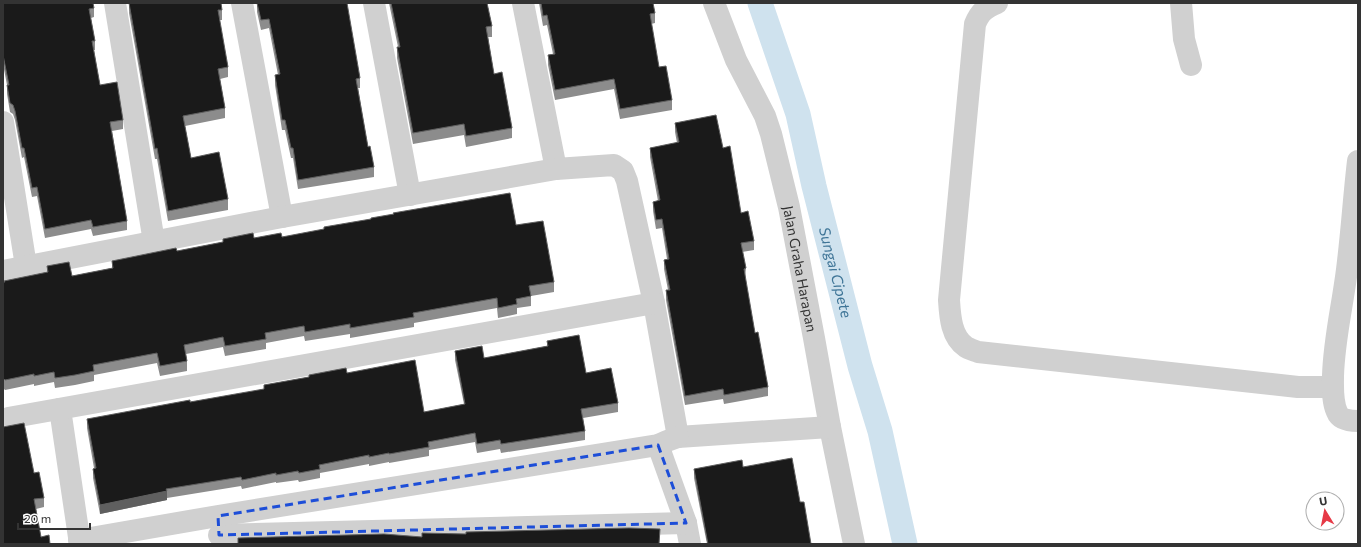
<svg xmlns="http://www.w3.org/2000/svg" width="1361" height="547" viewBox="0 0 1361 547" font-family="Commissioner,sans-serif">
<rect width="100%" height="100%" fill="#fff"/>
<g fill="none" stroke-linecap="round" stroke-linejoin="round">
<path stroke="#cfe2ee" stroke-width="25" id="s1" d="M760,3L798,114L814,186L860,366L880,431L905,544"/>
<g stroke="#d0d0d0" stroke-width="22">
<path d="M115,3L154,242"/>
<path d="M242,3L282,217"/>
<path d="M374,3L410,195"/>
<path d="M523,3L556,169"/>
<path id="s2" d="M714,3L736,60L765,116L771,134L789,207L814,338L830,427L854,544"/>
<path d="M997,3C985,8 980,12 975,24L949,300C950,316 951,337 966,347C969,349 974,350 978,352L1298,387H1332"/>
<path d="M1181,3L1184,39L1191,65"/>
<path d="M3,122L26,266"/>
<path d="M1358,161C1354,195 1352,228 1348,261C1344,300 1334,337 1333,376C1333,388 1332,401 1337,412C1340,420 1350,421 1358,421"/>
<path d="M3,271L282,217L556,169L614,165L623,171L627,181L654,303L678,437L830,427"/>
<path d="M60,409L80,544"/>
<path d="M8,418L654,303"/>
<path d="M658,445L686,523L690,544"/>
<path d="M219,535L686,523"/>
<path d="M79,540L218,516L658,445L667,441L678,437"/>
</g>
</g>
<g fill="#8c8c8c">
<path d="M3,3L94,8V17L91,18L95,41V50H94L100,85L123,120V129L112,131L127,221V230L93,236L91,229L45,238L37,196L32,197L24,157L22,158L15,120L13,114L10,112L7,94V85L3,64Z"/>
<path d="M129,3L222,10V20H219L228,67V77L220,79L225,108V118L185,126L191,158L228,199V210L168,221L157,159H155L129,13Z"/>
<path d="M257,3L360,78V88H358L368,147L374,167V177L298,189L293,158H291L285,130H282L275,85V75H278L269,28L261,30L257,12Z"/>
<path d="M389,3H487L492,26V37H488L494,74L512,128V138L466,147L464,135L413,144L397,58V47H398Z"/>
<path d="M539,3H653L655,13V23L651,24L659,67L672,100V110L620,119L614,89L555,100L548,65V55L553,54L547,25L543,26Z"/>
<path d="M675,123L723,148L741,213L754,241V250L742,252L746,268L745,278L755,333L768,387V396L724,404L723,399L685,405L666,300V290H668L664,269V260L667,259L662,228L656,229L653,211V202L658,201L650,157V148L677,143L675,132Z"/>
<path d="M516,225L554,282V292L531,296V306L517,308V314L498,318L497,308L414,323V327L350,338V334L305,341L304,336L266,343V349L225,356L223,347L186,354L187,361V371L160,376L157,363L94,375V381L75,385L55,388L54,382L34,386V384L5,390L4,389H3V282L47,272V266L72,276L112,268V261L177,251L223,242V239L282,237L324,230V227Z"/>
<path d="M547,341L586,373L618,403V412L583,418L585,431V440L501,453L500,449L477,453L475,442L429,450V456L389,463V462L369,466V464L320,473V478L299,482L298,480L276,483V482L242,489L241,486L167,498V500L100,514L93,478V469L94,468L87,428V419L190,402L264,389V385L309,377V375L347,373L424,412L464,404L455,360V351L484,358L547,346Z"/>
<path d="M743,467L800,502L811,544H707L694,478V469Z"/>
<path d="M34,473L44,498V507L36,509L41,537L3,544Z"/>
</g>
<path fill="#5f5f5f" d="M167,491V500L100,514V505Z"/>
<g fill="#1a1a1a" stroke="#5f5f5f">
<path d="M3,3H93L94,8L89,9L95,41H92L100,85L117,82L123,120L110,122L127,221L93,227L91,220L45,229L37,187L32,188L24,148H22L15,111L13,105L10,103L7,85H9L3,55Z"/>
<path d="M129,3H221L222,10H218L228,67L218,69L225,108L183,116L191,158L219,152L228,199L168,211L157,148L155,149Z"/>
<path d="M257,3H347L360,78L356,79L368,147L370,146L374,167L298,180L293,148H291L285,120H282L275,75L280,74L269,19L261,20Z"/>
<path d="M391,3H487L492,26L486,27L494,74L502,72L512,128L466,136L464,124L413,133L397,47H400Z"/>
<path d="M541,3H653L655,13L650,14L659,67L666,66L672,100L620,109L614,79L555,90L548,55L555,54L547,15L543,16Z"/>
<path d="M716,115L723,148L730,146L741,213L748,211L754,241L741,243L746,268L744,269L755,333L758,332L768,387L724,395L723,389L685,396L666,290H670L664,260L669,259L662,219L656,220L653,202L660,200L650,148L679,142L675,123Z"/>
<path d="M510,193L516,225L543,221L554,282L529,286L531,296L516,299L517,304L498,308L497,298L413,313L414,317L350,328V324L305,332L304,326L265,333L266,339L225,346L223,337L184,345L187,361L160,366L157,353L93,365L94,371L75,375L55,378L54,372L34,376V374L5,380L4,379H3V282H5L4,281L48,272L47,266L69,262L72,276L113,268L112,261L176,248L177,251L223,242V239L253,233L254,238L281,233L282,237L324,229V227L371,219V218L394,214L393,213Z"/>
<path d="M579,335L586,373L611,368L618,403L581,409L585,431L501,444L500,440L477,444L475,433L428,442L429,447L389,454V453L369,457V455L319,465L320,469L299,473L298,471L276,475V473L242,480L241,477L166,489L167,491L100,505L93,469L96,468L87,419L190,400V402L264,389V385L309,377V375L346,368L347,373L415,360L424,412L465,404L455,351L482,346L484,358L548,346L547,341Z"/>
<path d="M24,423L34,473L39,472L44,498L34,499L41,537L49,535L50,544H3V427Z"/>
<path d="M792,458L800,502H804L811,544H708L694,469L742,460L743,467Z"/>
<path d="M629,528L660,529L659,544H238V538L384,534L422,537V533L466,534V532Z"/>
</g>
<path fill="none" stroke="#1d4ed8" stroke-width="3" stroke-dasharray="8 5" stroke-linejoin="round" d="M658,445L686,523L219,535L218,516Z"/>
<g text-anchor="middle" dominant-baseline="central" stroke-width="4" stroke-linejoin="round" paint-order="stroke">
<g font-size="14" fill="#333" stroke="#fff">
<text stroke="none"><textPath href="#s2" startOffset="281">Jalan Graha Harapan</textPath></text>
</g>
<g font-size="15" font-style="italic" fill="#3f7597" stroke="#fff">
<text stroke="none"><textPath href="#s1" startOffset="280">Sungai Cipete</textPath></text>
</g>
</g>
<rect width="1361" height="547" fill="none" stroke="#333333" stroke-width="8"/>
<g transform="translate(1325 511) rotate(350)"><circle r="19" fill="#ffffff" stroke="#adadad"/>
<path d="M0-3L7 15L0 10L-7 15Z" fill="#e63946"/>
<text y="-6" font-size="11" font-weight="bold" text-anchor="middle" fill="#333333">U</text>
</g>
<path d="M18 523v6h72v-6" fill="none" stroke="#333333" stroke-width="2"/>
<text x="24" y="523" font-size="12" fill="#333333" stroke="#ffffff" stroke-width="3" paint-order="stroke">20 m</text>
</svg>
